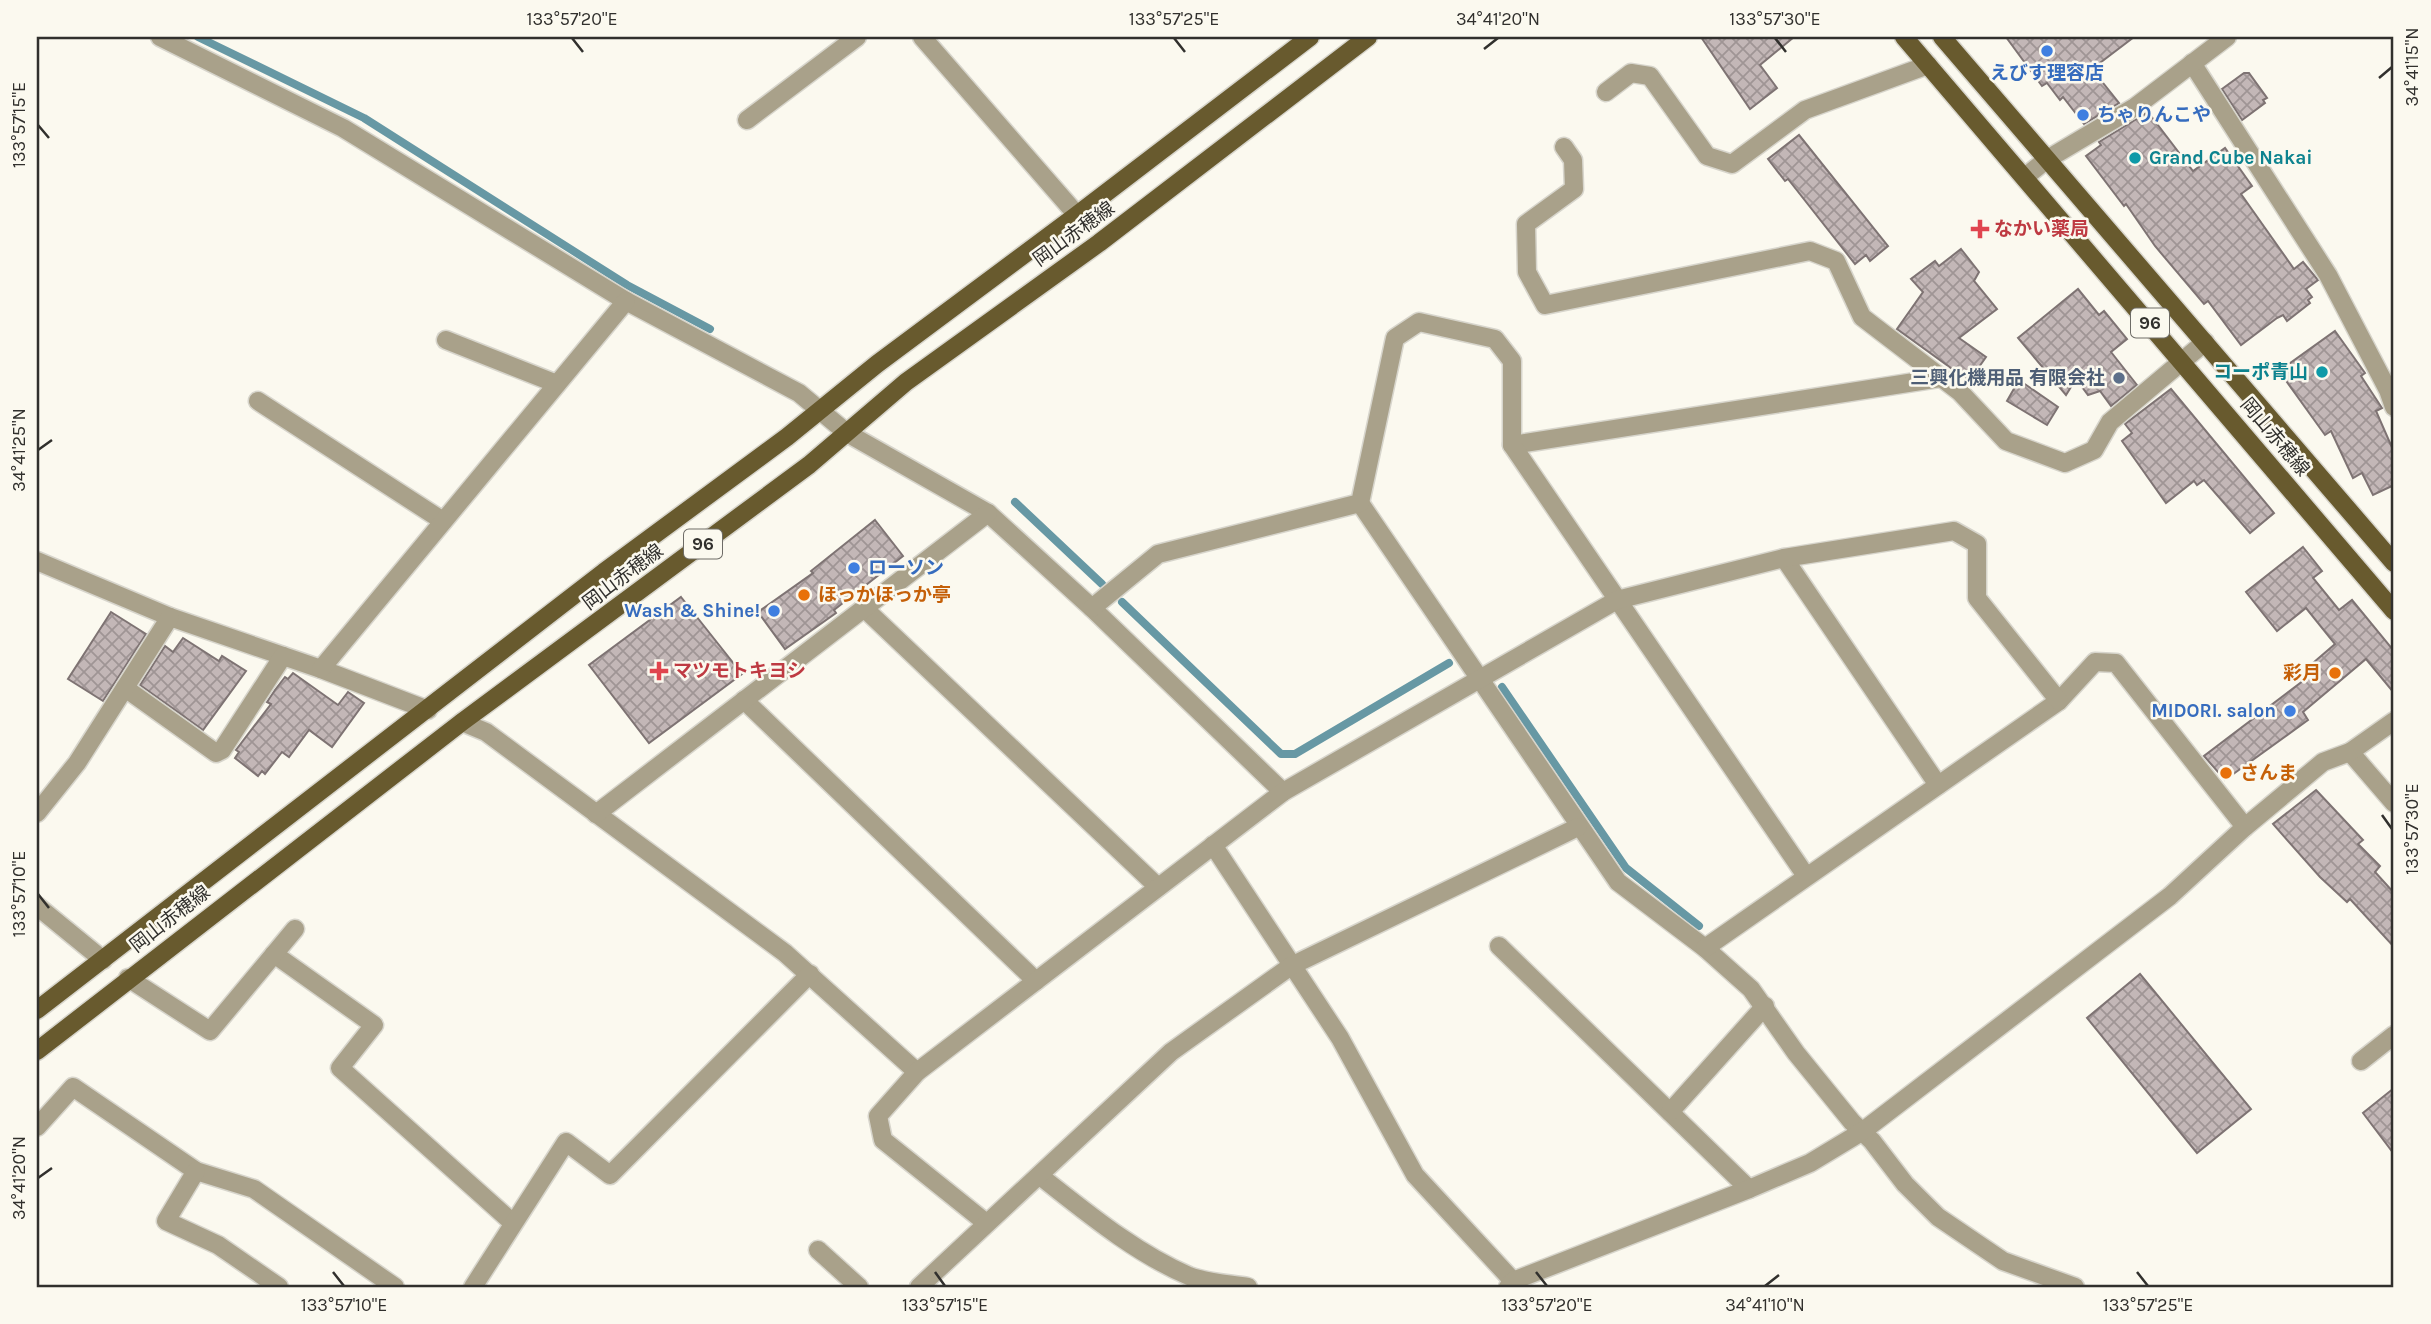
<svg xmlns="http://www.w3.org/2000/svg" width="2431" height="1324" viewBox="0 0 2431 1324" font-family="Karla,'Noto Sans JP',sans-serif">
<defs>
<pattern id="building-cross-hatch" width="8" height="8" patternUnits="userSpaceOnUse" patternTransform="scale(1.75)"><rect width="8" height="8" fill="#c3b7b7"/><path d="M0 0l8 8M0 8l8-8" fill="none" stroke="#9f9595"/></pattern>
</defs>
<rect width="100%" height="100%" fill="#fbf9ef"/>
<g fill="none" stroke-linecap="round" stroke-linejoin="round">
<g stroke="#6798a4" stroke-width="8">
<path d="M198,37L364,118L627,285L710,329"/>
<path d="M1015,502L1102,584"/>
<path d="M1122,602L1281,754H1295L1449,663"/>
<path d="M1502,687L1626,868L1699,926"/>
</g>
</g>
<g fill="url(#building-cross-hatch)" stroke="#7e7373" stroke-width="2">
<path d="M1701,37H1794L1760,65L1777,88L1750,109Z"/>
<path d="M2006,37H2134L2092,69L2119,103L2084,124L2063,97L2060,100L2047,83L2042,86Z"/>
<path d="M2244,73H2249L2267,98L2263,100L2265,103L2242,120L2222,89Z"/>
<path d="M2148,112L2193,171L2225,148L2252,186L2241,194L2294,269L2303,262L2318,280L2306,289L2312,297L2308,300L2310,303L2287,321L2283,315L2277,318L2241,345L2208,301L2204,304L2155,246L2126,204L2124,206L2086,156L2101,145L2099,142Z"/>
<path d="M1799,135L1888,246L1870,261L1866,255L1855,264L1788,179L1785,181L1768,159Z"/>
<path d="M1961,249L1979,272L1974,281L1997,309L1959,338L1986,357L1969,381L1897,329L1923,292L1911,279L1935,261L1939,266Z"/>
<path d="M2078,289L2099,315L2104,311L2127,339L2111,352L2137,385L2111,406L2100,391L2088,395L2076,379L2066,395L2018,338Z"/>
<path d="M2335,331L2365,373L2361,376L2382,408L2376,411L2394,452V485L2373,495L2362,473L2353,478L2331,431L2325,435L2279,371Z"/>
<path d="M2019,380L2058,407L2047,425L2007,401Z"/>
<path d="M2171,389L2274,513L2250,533L2204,480L2197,485L2194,481L2166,503L2122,441L2132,433L2125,424Z"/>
<path d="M875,520L903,556L834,610L836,613L785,649L758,612L813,573L811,571Z"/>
<path d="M2303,547L2322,571L2313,578L2339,610L2352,600L2394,651V693L2366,659L2303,712L2308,720L2225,780L2204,756L2312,674L2307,668L2335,644L2306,608L2277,631L2246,592Z"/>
<path d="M681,597L742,674L649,743L589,665Z"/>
<path d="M111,612L146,634L103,701L68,679Z"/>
<path d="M183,638L219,661L222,656L246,671L203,730L140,685L165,646L173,652Z"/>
<path d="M293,673L338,705L348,692L364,703L332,747L309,730L289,757L282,752L265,774L262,771L258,776L235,758L239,752L236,750L271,704L267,702L275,690L285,677L288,679Z"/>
<path d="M2316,790L2363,840L2358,844L2380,866L2375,872L2394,893V947L2350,899L2347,902L2320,877L2273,824Z"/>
<path d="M2140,974L2251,1109L2197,1153L2087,1018Z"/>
<path d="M2394,1088V1154L2363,1113Z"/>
</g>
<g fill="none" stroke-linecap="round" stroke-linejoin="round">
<defs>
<g id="minor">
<path d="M160,37L343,128L626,301L799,393L847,433L988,513L1092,608L1283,792"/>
<path d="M922,37L1077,215"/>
<path d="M2192,63L2328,275L2388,390L2394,407"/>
<path d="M1606,92L1631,73L1650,76L1707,156L1732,164L1805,110L1928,65"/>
<path d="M747,120L857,37"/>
<path d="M1564,147L1573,160L1574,189L1526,224L1527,272L1545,305L1810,251L1836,261L1862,317L1960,392L2006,441L2065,463L2094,450L2110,422L2205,342"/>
<path d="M2025,177L2046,160L2135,107L2227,37"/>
<path d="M446,340L557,384"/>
<path d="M258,401L443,521"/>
<path d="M1512,445L1940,378"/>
<path d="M1360,503L1618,882L1705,948L1751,989L1796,1053L1852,1122L1872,1141L1905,1184L1938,1217L2003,1261L2075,1287"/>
<path d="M1784,558L1938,785"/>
<path d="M37,561L170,617L321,669L428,710"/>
<path d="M1092,608L1158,554L1360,503L1395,338L1419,322L1495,339L1512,361V445L1806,876"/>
<path d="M865,609L1158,887"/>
<path d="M321,669L626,301"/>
<path d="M125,688L216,753L222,750L283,656"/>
<path d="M744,700L1036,981"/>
<path d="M462,722L486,732L785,953L917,1072"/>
<path d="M2350,752L2394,803"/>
<path d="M37,813L77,763L170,617"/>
<path d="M596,814L988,513"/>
<path d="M1213,845L1340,1038L1415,1175L1513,1281"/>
<path d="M37,906L103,960"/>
<path d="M1499,946L1749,1189"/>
<path d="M1705,948L2059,701L2095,662L2116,663L2245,827"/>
<path d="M274,954L374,1025L340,1068L513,1223"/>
<path d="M128,978L210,1031L295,929"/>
<path d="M2361,1061L2394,1035"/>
<path d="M1670,1112L1765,1006"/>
<path d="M37,1127L73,1087L196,1171L254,1189L395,1287"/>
<path d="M196,1171L166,1221L218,1245L279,1287"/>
<path d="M1040,1176C1086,1212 1135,1253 1189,1276C1207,1283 1230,1284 1248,1287"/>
<path d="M985,1222L883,1140L878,1116L917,1072L1283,792L1617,600L1784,558L1954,531L1977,544V598L2059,701"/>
<path d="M818,1250L859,1287"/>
<path d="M473,1287L566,1142L610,1175L810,974"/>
<path d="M919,1287L1171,1052L1291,966L1578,827"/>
<path d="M1508,1287L1513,1281L1749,1189L1810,1163L1863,1131L2170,896L2245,827L2323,762L2350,752L2394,721"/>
</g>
<g id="major">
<path d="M1904,37L2394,611"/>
<path d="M1942,37L2394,563"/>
<path d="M37,1010L604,572L787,437L877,364L1077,215L1310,37"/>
<path d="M37,1051L462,722L809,465L906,382L1099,243L1368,37"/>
</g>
</defs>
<use href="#minor" stroke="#d7d5cc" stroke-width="21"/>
<use href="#major" stroke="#d7d5cc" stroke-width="21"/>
<use href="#minor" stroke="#a9a18a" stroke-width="18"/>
<use href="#major" stroke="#685a2e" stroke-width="18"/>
</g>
<path fill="none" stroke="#31302d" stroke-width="2.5" d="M572,38L583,52M1174,38L1185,52M1775,38L1786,52M1484,49L1498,38M2379,78L2392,67M38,125L49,138M38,450L52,440M2382,815L2392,829M38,894L49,908M38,1178L52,1168M333,1272L344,1286M935,1272L945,1286M1536,1272L1547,1286M2137,1272L2148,1286M1765,1286L1779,1275"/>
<g fill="#3f7fe0" stroke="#fbf9ef" stroke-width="2.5">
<circle cx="2047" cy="51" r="7"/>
<circle cx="2083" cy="115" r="7"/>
<circle cx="854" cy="568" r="7"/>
<circle cx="774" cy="611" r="7"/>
<circle cx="2290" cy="711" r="7"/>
</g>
<g fill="#0f9aa8" stroke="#fbf9ef" stroke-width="2.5">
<circle cx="2135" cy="158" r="7"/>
<circle cx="2322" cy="372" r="7"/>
</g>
<g fill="#e0444e" stroke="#fbf9ef" stroke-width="2.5">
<path d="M1976.5 218.5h7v7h7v7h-7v7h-7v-7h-7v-7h7z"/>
<path d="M655.5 660.5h7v7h7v7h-7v7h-7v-7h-7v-7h7z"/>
</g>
<circle fill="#5c6f8a" stroke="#fbf9ef" stroke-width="2.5" cx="2119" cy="378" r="7"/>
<g fill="#e8710a" stroke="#fbf9ef" stroke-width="2.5">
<circle cx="804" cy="595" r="7"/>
<circle cx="2335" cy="673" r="7"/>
<circle cx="2226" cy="773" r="7"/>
</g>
<g text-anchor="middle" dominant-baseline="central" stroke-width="5" stroke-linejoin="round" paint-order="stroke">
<g fill="#fbf9ef" stroke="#6e6c67" stroke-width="2">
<rect x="2131" y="308.5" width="38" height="29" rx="5"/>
<rect x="684" y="529.5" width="38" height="29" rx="5"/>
</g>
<g font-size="18" font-weight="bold" fill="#31302d">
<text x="2150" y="323">96</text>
<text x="703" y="544">96</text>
</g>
<g font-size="19" font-weight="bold" fill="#366cbe" stroke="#fbf9ef" text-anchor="start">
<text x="2047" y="73" text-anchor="middle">えびす理容店</text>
<text x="2097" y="115">ちゃりんこや</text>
<text x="868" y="568">ローソン</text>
<text x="760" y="611" text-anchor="end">Wash &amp; Shine!</text>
<text x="2276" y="711" text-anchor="end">MIDORI. salon</text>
</g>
<g font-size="19" font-weight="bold" fill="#0d838f" stroke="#fbf9ef" text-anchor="start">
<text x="2149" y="158">Grand Cube Nakai</text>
<text x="2308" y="372" text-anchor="end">コーポ青山</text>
</g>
<g font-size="19" font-weight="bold" fill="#be3a42" stroke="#fbf9ef" text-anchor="start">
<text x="1994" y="229">なかい薬局</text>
<text x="673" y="671">マツモトキヨシ</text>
</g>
<g font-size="19" fill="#31302d" stroke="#fbf9ef">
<text transform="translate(1074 234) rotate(-36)">岡山赤穂線</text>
<text transform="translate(2275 437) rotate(50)">岡山赤穂線</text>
<text transform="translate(623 577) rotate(-37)">岡山赤穂線</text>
<text transform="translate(170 919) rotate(-38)">岡山赤穂線</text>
</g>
<g font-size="19" font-weight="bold" fill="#4e5e75" stroke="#fbf9ef" text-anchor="end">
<text x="2105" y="378">三興化機用品 有限会社</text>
</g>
<g font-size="19" font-weight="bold" fill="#c56008" stroke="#fbf9ef" text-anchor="start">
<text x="818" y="595">ほっかほっか亭</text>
<text x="2321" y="673" text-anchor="end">彩月</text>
<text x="2240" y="773">さんま</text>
</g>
</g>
<rect width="2431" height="1324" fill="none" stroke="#fbf9ef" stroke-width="77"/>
<rect x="38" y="38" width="2354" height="1248" fill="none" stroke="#31302d" stroke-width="2.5"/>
<g font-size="18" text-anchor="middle" fill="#31302d">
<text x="572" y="25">133°57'20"E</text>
<text x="1174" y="25">133°57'25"E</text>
<text x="1498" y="25">34°41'20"N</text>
<text x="1775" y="25">133°57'30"E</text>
<text transform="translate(2412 67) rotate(-90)" y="6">34°41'15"N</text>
<text transform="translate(19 125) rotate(-90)" y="6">133°57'15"E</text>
<text transform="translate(19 450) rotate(-90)" y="6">34°41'25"N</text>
<text transform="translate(2412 829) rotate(-90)" y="6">133°57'30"E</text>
<text transform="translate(19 894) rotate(-90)" y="6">133°57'10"E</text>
<text transform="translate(19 1178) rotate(-90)" y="6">34°41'20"N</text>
<text x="344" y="1311">133°57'10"E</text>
<text x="945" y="1311">133°57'15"E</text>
<text x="1547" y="1311">133°57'20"E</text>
<text x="1765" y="1311">34°41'10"N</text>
<text x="2148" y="1311">133°57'25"E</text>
</g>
</svg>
